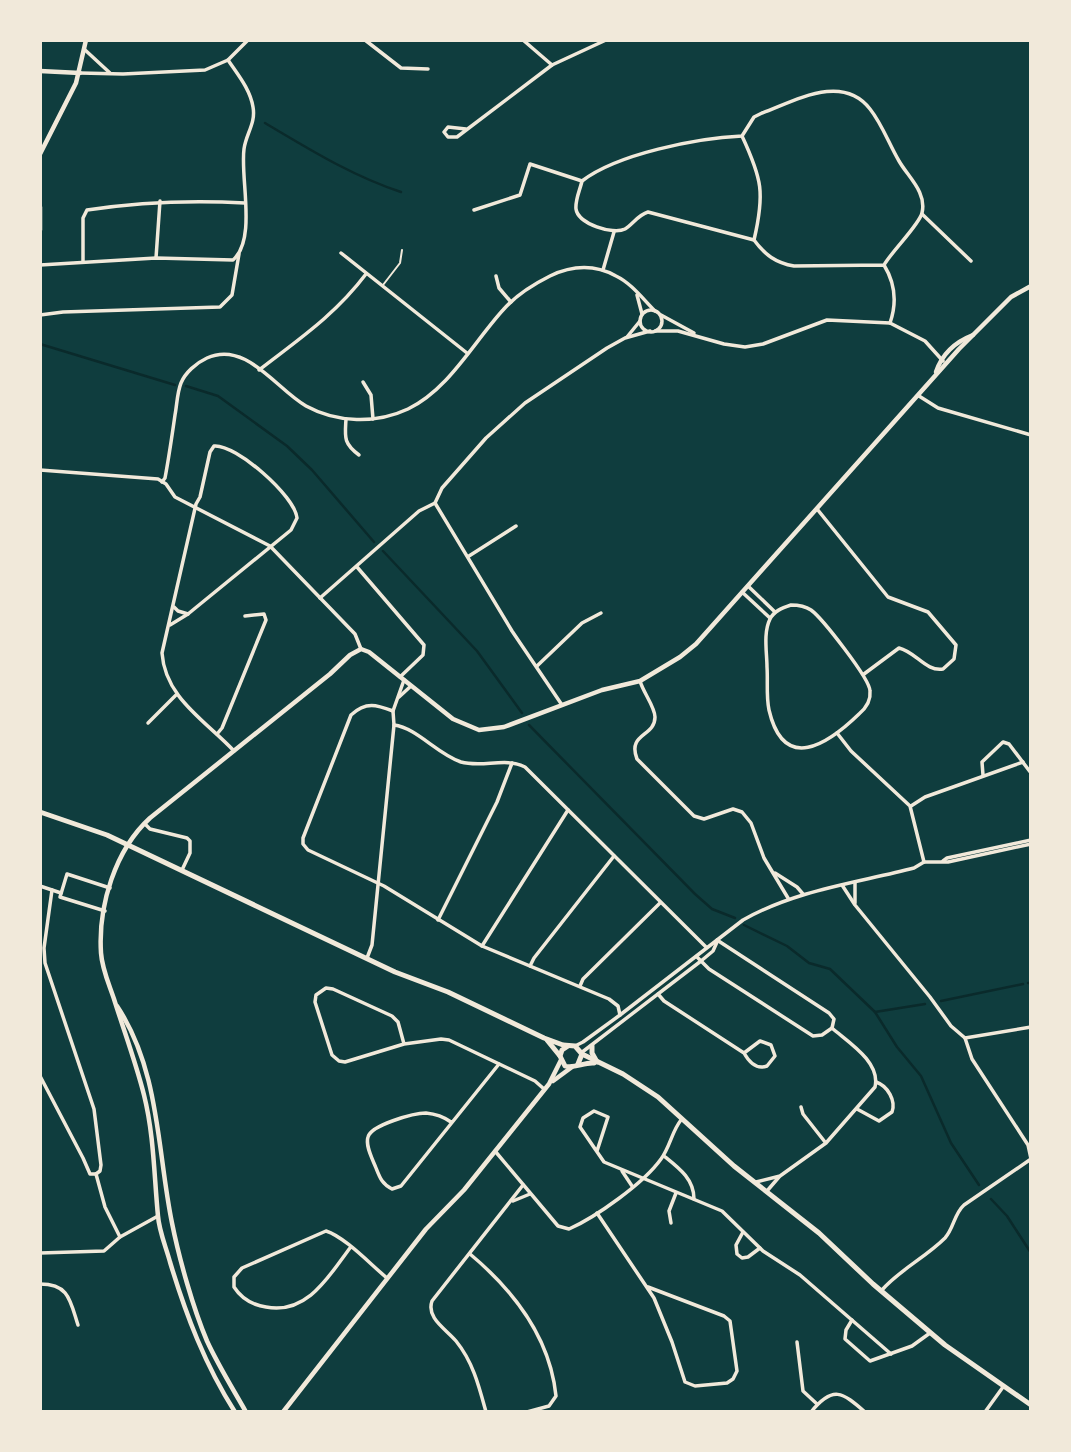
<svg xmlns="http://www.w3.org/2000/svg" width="1071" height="1452" viewBox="0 0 1071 1452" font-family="'IBM Plex Sans',sans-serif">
<rect width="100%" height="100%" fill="#0f3d3e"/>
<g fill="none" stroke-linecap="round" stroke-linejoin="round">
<g stroke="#0a2a2b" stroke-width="2.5">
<path d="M265,123C309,149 352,176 401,192"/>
<path d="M40,344L175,385"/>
<path d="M186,386L218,396L287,446L312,470L374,542"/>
<path d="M383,551L477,651L522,713"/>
<path d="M529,725L695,894L712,909L735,918"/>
<path d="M744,925L787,946L809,963L830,969L875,1012L897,1047L921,1076L951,1143L979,1185"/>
<path d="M1028,983H1031"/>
<path d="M941,1001L1023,984"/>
<path d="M875,1012L925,1004"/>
<path d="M991,1199L1007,1216L1031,1253"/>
</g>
<path stroke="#f1e9da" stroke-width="2" d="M383,285L400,263L402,250"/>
<g stroke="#f1e9da" stroke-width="3.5">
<path d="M365,40L401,68L428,69"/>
<path d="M523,40L552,65"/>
<path d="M84,49L110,73"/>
<path d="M80,73L123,74L205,70L228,60L248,40"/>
<path d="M466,129L448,127L444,132L448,137H457L552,65L606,40"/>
<path d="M742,136C762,179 765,193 754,240"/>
<path d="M474,210L520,195L530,164L582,181"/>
<path d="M922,214L971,261"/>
<path d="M341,253L467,353"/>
<path d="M156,258L160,201"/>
<path d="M83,261V218L87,210C140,202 191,200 245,203"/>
<path d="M40,265L156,258L233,260C257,239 240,178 244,149C246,134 256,123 253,107C250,89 238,75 228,60"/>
<path d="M884,265L794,266C776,263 765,255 754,240L648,212C638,215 633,224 625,229C613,235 578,224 576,209C575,200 580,190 582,181C617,154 697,138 742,136L754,117L762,113C795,101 842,73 870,109C882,124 889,144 899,161C908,177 927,192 922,213C919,225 892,251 884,265C895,283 897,303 890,323"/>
<path d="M603,270L614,232"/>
<path d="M496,276L499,288L511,302"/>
<path d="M637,295L642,314"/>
<circle cx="651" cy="321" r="11"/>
<path d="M40,315L63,312L220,307L232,295L239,254"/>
<path d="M661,315L694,333"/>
<path d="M655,331H678L724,344L745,347L763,344L827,320L890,323L925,341L943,361"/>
<path d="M627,337L640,321"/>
<path d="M259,370C299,339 335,315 366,274"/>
<path d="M363,382L371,395L373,419"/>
<path d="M919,396L938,408L1031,435"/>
<path d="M346,419C345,437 343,443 359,455"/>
<path d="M40,470L158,479L166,484L175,497L270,546L355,634L361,649"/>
<path d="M162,482L165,478C169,457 172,436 175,415C177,405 177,393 181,383C185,373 196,363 207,358C246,340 276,389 306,406C337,423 376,424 408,409C449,389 473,343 503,310C516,295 532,285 550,276C571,266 594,264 616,276C631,283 643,299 655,311"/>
<path d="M435,503L512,631L562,705"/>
<path d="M817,509L888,597L928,612L956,645L954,659L943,669C926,672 916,652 899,648L864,674"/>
<path d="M469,556L516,526"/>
<path d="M357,567L424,645L423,655L400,677"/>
<path d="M748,586L775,612"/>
<path d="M742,592L770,618"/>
<path d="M320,598L419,511L435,503L442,488L486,438L525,403L607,348L625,338L650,331"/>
<path d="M791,605C798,605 805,606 811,610C822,618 870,679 870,691C871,700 866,708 859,714C828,744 784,774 769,710C766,696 768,681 767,667C767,653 763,633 770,619C774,611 782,608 791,605Z"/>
<path d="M174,607L178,611L188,614"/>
<path d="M170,625L188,614L291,530L297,518C295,496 236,444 214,446L210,452L200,497L196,504L162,653C165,698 206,721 234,751"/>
<path d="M537,666L582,623L601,613"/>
<path d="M640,681C643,692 655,707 655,717C655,737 627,733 637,759L694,816L704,819L733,809L742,812L751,823L764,858L788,898"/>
<path d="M399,697L411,686"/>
<path d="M393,711C377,705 366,701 351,715L303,838V844L308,850L384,886L482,946L609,999L618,1006L620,1015"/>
<path d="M148,723L176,695"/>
<path d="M394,725C417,728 437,754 461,762C482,768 506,757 525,767L706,947"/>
<path d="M837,733L851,751L910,806L924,862"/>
<path d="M217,734L222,728L266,620L264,614L245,616"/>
<path d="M983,775L982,762L1003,742L1009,744L1031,773"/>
<path d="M911,806L925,797L1023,762"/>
<path d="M145,824L150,829L187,838L190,841V853L182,870"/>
<path d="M943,861L947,858L1031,840"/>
<path d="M775,873L797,887L803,894"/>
<path d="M855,882V903"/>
<path d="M842,885L855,905L930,997L951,1026L965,1038L972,1059L1028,1145L1031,1159L964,1205C954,1214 954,1228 945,1238C925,1258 899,1270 881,1291"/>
<path d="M40,886L61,893"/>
<path d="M52,890L44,948L45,963L94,1109L101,1165L100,1171L96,1174"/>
<path d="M105,911L60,897L67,874L110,888"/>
<path d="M438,920L497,802L512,763"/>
<path d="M482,946L568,810"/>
<path d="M697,957L709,969L813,1036L822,1035L832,1028L834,1019L829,1013L717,940"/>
<path d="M367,958L372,945L394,725L393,711L404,680"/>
<path d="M530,966L534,958L614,856"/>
<path d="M580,986L583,979L660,903"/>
<path d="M658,994L664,1001L744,1053C749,1062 756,1070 767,1066L775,1056L771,1045L760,1041L744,1053"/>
<path d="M965,1038L1031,1027"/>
<path d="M404,1044L398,1022L392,1016L333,989L326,988L316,995L315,1002L332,1055L339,1061L345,1062L404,1044L441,1039L449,1040L535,1081L544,1089"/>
<path d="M575,1046L583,1042L620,1015L743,920C796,890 856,883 914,868L924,862H948L1031,844"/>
<path d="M581,1053L701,961L713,951L717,942"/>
<path d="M40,1076L83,1158L90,1174H96"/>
<path d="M801,1107L803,1114L825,1142"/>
<path d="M857,1109L879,1121L892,1112C896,1101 888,1086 876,1082"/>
<path d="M451,1122C444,1117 436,1114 426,1113C414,1113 371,1125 368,1137C365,1146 373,1160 376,1168C380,1178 382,1184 392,1189L401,1186L499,1064"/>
<path d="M495,1151L558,1226L569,1229C596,1217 644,1183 661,1159C670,1147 672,1131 681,1120"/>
<path d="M597,1151L608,1117L594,1111L583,1118L580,1127L604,1162L722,1211L763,1251L800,1275L891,1354"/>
<path d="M664,1156C679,1168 694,1179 694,1199"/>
<path d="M622,1171L632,1186"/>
<path d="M96,1174L105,1207L120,1237"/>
<path d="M756,1182L780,1176L826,1143L875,1087C881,1062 848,1042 832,1028"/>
<path d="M767,1191L779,1177"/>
<path d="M513,1201L530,1194"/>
<path d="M597,1213L654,1298L672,1342L685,1382L695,1386L727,1383L733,1379L737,1371L730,1321L724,1316L648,1287"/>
<path d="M671,1223L669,1211L676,1193"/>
<path d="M743,1232L736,1245L737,1254L742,1258L748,1257L760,1248"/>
<path d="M350,1248C329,1276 307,1315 266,1307C253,1305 241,1298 234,1287V1277L242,1268L326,1231C345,1237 371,1265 387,1278"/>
<path d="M40,1253L104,1251L120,1237L158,1216"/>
<path d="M470,1254C513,1290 550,1338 556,1396L549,1406L527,1412"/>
<path d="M40,1284C69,1284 70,1300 78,1325"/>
<path d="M852,1320L846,1330L845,1339L870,1361L912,1346L930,1333"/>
<path d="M797,1342L803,1391L817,1404"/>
<path d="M486,1412C479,1386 473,1362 456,1341C446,1329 426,1318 432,1301L523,1185"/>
<path d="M811,1412C833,1385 842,1392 865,1412"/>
<path d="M985,1412L1003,1387"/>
</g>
<g stroke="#f1e9da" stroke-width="4.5">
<path d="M40,71L80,73"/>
<path d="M40,154L76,83L86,40"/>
<path d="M40,207V230"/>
<path d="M936,372C942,354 955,342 973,335"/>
<path d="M117,1006C160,1071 157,1150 172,1223C179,1258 193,1308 207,1341C218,1365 233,1389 246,1412"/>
<path d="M553,1081L572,1067"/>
<path d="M235,1412C205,1365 186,1315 170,1262C166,1247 159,1231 158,1216C154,1175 154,1135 144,1095C136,1063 124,1031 114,999C109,984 102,969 101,953C98,906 115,850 150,818L330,674L350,655L361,649L369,652L453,719L479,730L504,727L602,690L640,681L680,657L696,644L959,349L1011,297L1031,286"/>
<path d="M283,1412L426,1229L464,1190L549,1084L561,1060"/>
</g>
<g stroke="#f1e9da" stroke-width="5">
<path d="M40,812L107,835L395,972L448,992L544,1038L563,1045L575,1046L582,1054L578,1064"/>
<path d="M547,1040L560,1056"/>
<path d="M568,1046L562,1050L560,1056L565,1066C574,1069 584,1062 594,1063"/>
<path d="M592,1046V1053L597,1062"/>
<path d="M582,1054L623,1074L658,1097L734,1166L819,1233L873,1284L945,1345L1031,1405"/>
</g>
</g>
<rect width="1071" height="1452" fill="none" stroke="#f1e9da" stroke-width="84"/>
</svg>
